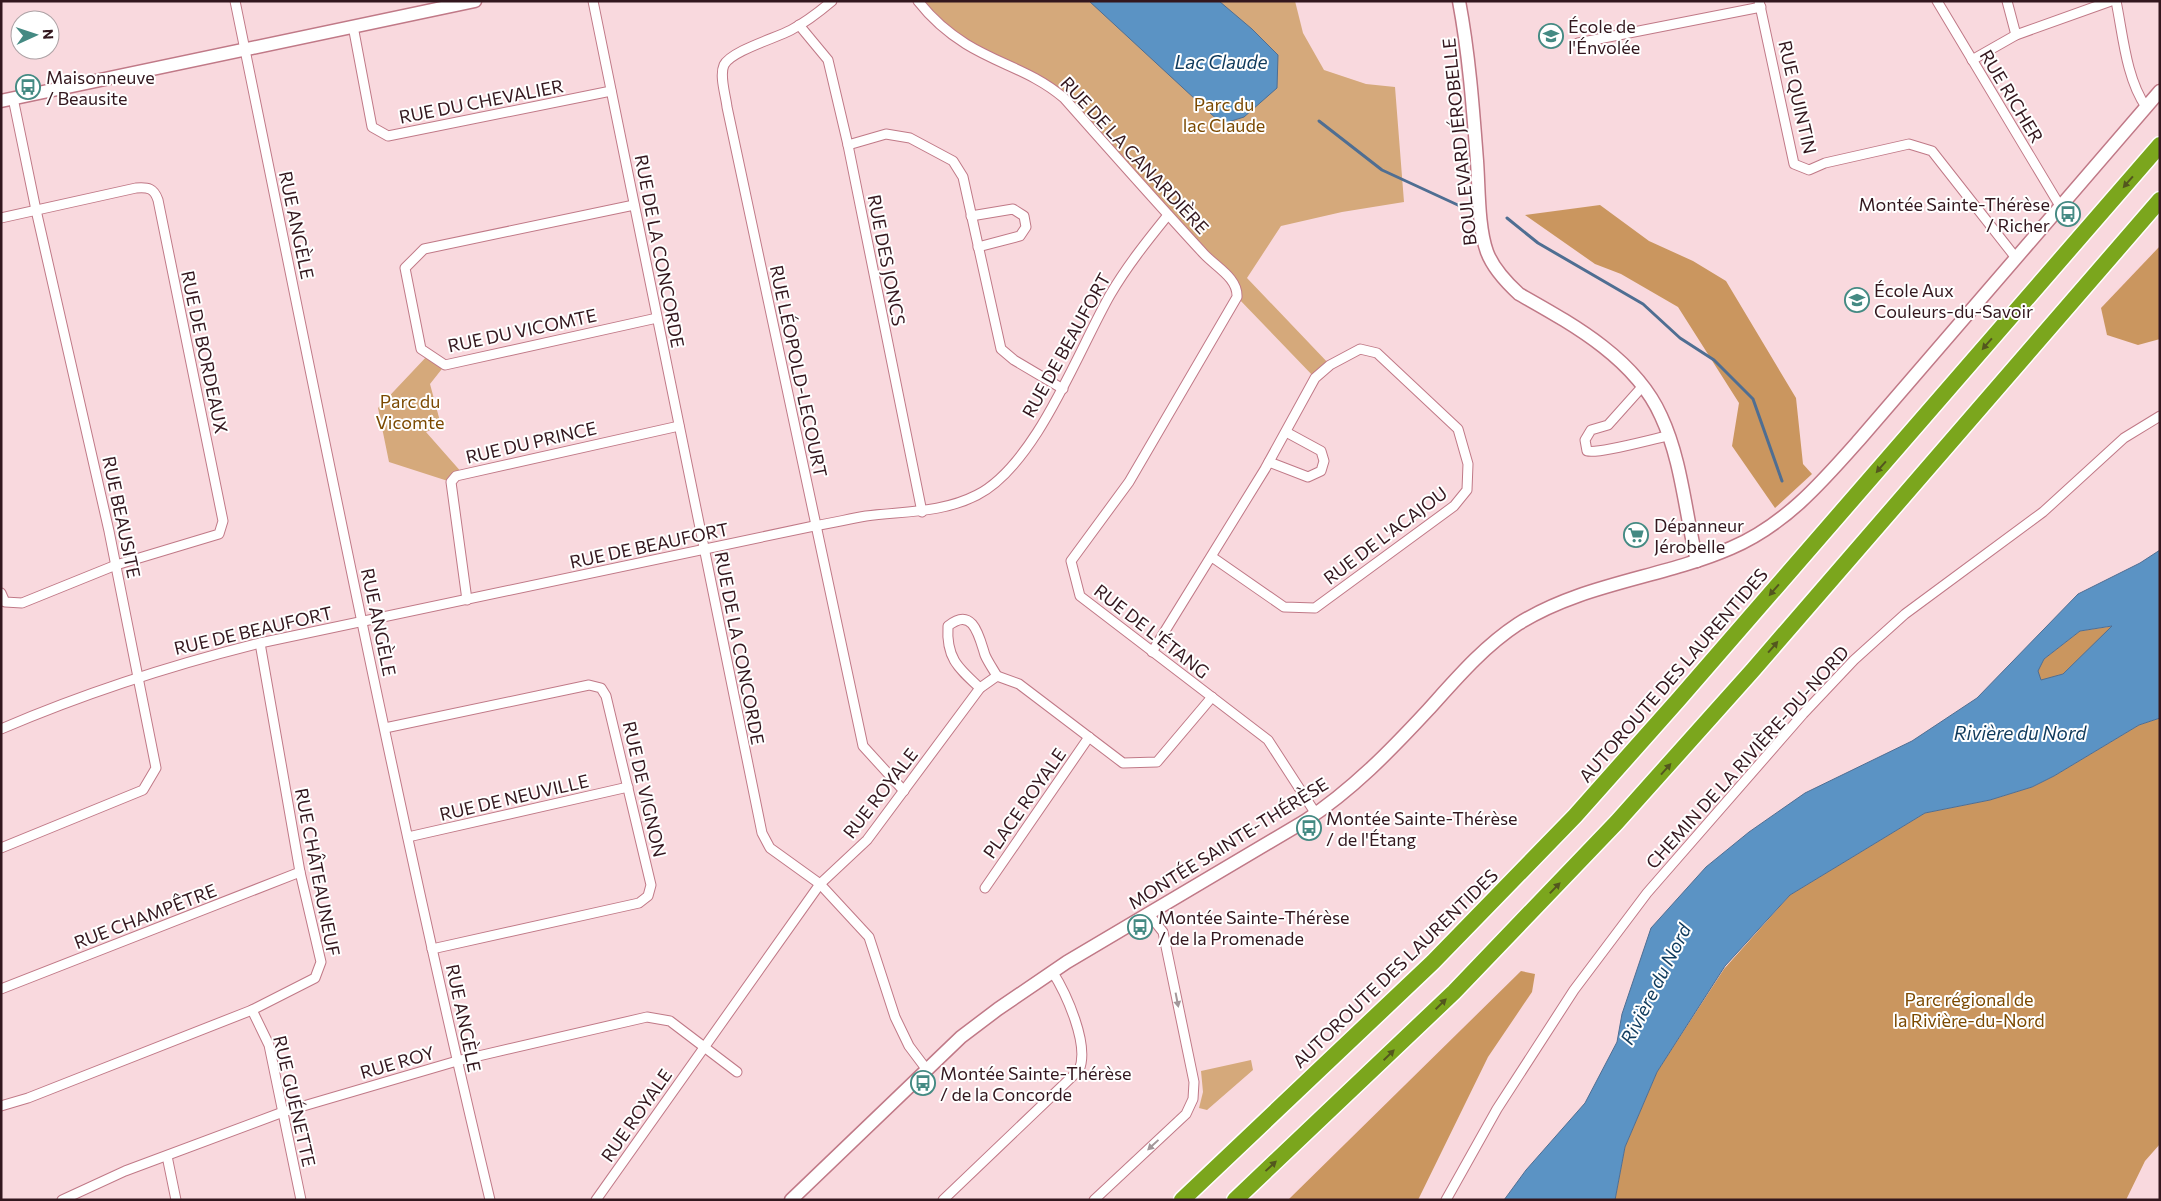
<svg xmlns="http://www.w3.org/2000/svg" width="2161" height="1201" viewBox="0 0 2161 1201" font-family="Commissioner,sans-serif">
<rect width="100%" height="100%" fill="#f9d9de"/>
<g fill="#d5a97b">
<path d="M918,1H1295L1303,33L1324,70L1366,84L1395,87L1404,202L1342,212L1281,226L1247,278L1330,365L1315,378L1237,297V290L1064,98L967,45Z"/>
<path d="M429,354L445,365L430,384L441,425L426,432L463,474L451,482L389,462L378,408Z"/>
<path d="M1251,1060L1253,1070L1207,1110L1199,1108L1203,1092L1201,1071Z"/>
</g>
<g fill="#ca965f">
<path d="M1600,205L1649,241L1693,261L1726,281L1796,398L1803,464L1812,474L1775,508L1732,446L1739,403L1678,307L1621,274L1595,264L1525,215Z"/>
<path d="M2160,246V339L2138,345L2107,335L2101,308Z"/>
<path d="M2114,626L2063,674L2041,681L2037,671L2044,659L2080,631Z"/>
<path d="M2160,718V1144L2145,1161L2126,1200H1615L1625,1147L1657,1072L1724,969L1790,895L1925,813L1990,800L2032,787L2054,776L2139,725Z"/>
<path d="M1521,971L1535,974L1532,992L1488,1057L1418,1200H1288Z"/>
</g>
<g fill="#5b93c4" stroke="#4f6e92" fill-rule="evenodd">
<path d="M1089,1H1219L1252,29L1278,55L1277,88L1244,117L1222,124Z"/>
<path d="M2160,550V718L2139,725L2054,776L2032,787L1990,800L1925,813L1790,895L1725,966L1657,1072L1625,1147L1615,1200H1504L1526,1170L1585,1103L1617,1042L1622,1014L1651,928L1706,867L1749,832L1805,793L1912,741L1977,698L2078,594L2140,563ZM2112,626L2063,674L2041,680L2038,671L2044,659L2080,631Z"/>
</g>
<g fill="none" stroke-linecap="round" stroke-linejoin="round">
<g stroke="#4f6e92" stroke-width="3">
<path d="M1319,121L1382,170L1460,206"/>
<path d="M1507,218L1538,243L1643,304L1680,338L1714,360L1753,399L1782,481"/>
</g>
<defs>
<g id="street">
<path d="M235,1C317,401 395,803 490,1200"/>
<path d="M593,1L762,833L770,848L820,884L869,937L895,1017L909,1046L927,1070"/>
<path d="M832,1C819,12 806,22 791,30C776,38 731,51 724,65C719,76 726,96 727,107L863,746L904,791"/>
<path d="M918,1C932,19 947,32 966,44C1000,65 1032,71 1064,98C1110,150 1156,202 1204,254C1216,267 1238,278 1237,297L1129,482L1071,561L1080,596L1268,740L1316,814"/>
<path d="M1759,1L1794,164L1809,170L1825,163L1909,144L1932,151L2016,258"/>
<path d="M1937,1L2060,206"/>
<path d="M2007,1L2016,35"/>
<path d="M2116,1C2123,35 2126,78 2146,107"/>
<path d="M799,25L828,60L848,145L922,512"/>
<path d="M353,26L372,127L388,136L611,91"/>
<path d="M1578,43L1761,7"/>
<path d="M1972,60L2016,35L2111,1"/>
<path d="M848,145L886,134L910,138L953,161L963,177L1001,349L1014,360L1063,389"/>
<path d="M634,205L424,249L405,268L421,349L445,365L657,318"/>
<path d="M971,216L1013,209L1024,216L1026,227L1020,236L978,247"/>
<path d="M1,218L136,188C148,187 154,188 158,200L223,521L219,534L116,565L22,603L5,602L1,593"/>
<path d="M1642,387L1608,425L1591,430L1585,440L1587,451C1599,454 1652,439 1668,436"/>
<path d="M1269,462L1308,477L1321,471L1324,461L1321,451L1286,432"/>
<path d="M467,600L451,482L456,476L679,426"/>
<path d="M1152,652L1265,469L1315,378L1330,365L1360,349L1377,353L1458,429L1468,464L1467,490L1454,506L1315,608L1284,607L1212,557"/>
<path d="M980,688C958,668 946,658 948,626C973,606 979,636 985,655C988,662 993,669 997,676"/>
<path d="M385,728L589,685L601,688L606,696L651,885L648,896L639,903L432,949"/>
<path d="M1,729C85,693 172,665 260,643L814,526C832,523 849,519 866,516C905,511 942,513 977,495C1036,465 1078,351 1110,295C1127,266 1147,241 1168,215"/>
<path d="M408,837L628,787"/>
<path d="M1,848L143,790L156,768L109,531L36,210L13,98"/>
<path d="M985,888L1089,737"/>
<path d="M1,989L300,872"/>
<path d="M252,1010L269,1045L301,1200"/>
<path d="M1,1106L28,1098L252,1010L315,978L321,962L300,872L260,643"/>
<path d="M167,1156L176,1200"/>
<path d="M62,1200L125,1171L283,1112L457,1061L647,1017L670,1021L737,1072"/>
<path d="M596,1200L820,884L867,840L980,688L997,676L1019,684L1123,763L1157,762L1212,697"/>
<path d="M943,1200L1079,1070C1090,1045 1066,993 1052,971"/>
<path d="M1094,1200L1186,1114L1193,1099L1194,1082L1163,932L1148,913"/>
<path d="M1446,1200L1497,1109L1574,990L1647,893L1803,714L1854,660L1905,614L2043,512L2124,438L2160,416"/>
</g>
<g id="secondary">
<path d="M1459,1C1469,54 1473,108 1477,161C1479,188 1478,227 1487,252C1493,268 1507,283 1519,294C1572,324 1635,358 1661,416C1682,461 1685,513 1697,561"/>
<path d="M1,101L475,1"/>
<path d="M791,1200L961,1037L998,1009L1067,962L1305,821C1352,790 1390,751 1428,710C1456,679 1483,647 1518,624C1583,583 1662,578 1731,548C1785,525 1822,482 1860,439L2160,91"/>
</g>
<g id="highway">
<path d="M1182,1200L1433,962L1575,816L1679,699L2160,145"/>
<path d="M1235,1200L1454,992L1617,822L1753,670L2160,200"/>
</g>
</defs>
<use href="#street" stroke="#c07987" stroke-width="11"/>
<use href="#secondary" stroke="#c07987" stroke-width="15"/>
<use href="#highway" stroke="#fff" stroke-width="19"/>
<use href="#street" stroke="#fff" stroke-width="9"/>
<use href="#secondary" stroke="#fff" stroke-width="12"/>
<use href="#highway" stroke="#7ba61d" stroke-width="16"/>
</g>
<defs><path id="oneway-solid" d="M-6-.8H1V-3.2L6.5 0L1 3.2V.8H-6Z" transform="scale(1.25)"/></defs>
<g fill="#53571e">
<use href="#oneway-solid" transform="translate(2128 182) rotate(131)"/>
<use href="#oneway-solid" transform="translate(1987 344) rotate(131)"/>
<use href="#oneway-solid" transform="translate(1881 467) rotate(131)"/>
<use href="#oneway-solid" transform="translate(1774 590) rotate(131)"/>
<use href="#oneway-solid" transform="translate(1773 647) rotate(-49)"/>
<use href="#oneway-solid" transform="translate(1666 769) rotate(-48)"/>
<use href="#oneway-solid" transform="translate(1555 888) rotate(-46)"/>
<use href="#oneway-solid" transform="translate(1441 1004) rotate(-44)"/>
<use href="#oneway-solid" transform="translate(1389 1055) rotate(-44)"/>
<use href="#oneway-solid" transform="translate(1271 1166) rotate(-43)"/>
</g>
<g fill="#a3979a">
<use href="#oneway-solid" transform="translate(1177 1000) rotate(79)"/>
<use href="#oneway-solid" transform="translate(1153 1145) rotate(137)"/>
</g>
<defs>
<symbol id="school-ring" viewBox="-11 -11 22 22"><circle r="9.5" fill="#fff" stroke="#448a83" stroke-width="1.5"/><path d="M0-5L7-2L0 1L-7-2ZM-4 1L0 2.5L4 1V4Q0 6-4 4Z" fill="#448a83"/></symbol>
<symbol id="bus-ring" viewBox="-11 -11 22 22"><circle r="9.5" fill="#fff" stroke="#448a83" stroke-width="1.5"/><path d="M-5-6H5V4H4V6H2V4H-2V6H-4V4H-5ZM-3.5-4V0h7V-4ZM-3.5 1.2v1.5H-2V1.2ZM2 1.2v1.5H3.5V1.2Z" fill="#448a83"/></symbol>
<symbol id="supermarket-ring" viewBox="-11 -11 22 22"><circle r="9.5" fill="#fff" stroke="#448a83" stroke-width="1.5"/><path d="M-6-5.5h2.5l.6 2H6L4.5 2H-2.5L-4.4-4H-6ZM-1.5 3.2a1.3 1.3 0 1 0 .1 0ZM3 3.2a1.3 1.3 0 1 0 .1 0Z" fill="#448a83"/></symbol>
</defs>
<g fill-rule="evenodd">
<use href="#school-ring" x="1537" y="22" width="28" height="28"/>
<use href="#bus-ring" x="14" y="73" width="28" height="28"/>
<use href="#bus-ring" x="2054" y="200" width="28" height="28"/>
<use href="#school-ring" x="1843" y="286" width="28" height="28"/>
<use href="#supermarket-ring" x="1622" y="521" width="28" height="28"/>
<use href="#bus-ring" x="1295" y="814" width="28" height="28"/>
<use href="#bus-ring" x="1126" y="913" width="28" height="28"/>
<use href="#bus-ring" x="909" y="1069" width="28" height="28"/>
</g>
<g text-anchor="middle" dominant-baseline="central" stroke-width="4" stroke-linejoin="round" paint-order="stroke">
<g font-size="18" fill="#33171e" stroke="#fff" text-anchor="start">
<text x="1568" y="26">École de<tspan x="1568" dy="21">l'Énvolée</tspan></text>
<text x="46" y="77">Maisonneuve<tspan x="46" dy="21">/ Beausite</tspan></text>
<text x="2050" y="204" text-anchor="end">Montée Sainte-Thérèse<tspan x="2050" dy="21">/ Richer</tspan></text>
<text x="1874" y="290">École Aux<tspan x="1874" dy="21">Couleurs-du-Savoir</tspan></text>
<text x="1654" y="525">Dépanneur<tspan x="1654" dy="21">Jérobelle</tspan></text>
<text x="1326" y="818">Montée Sainte-Thérèse<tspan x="1326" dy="21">/ de l'Étang</tspan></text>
<text x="1158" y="917">Montée Sainte-Thérèse<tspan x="1158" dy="21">/ de la Promenade</tspan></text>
<text x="940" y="1073">Montée Sainte-Thérèse<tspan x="940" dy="21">/ de la Concorde</tspan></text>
</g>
<g font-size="18" fill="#33171e" stroke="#fff">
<text transform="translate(2012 96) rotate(59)">RUE RICHER</text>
<text transform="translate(1798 97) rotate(77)">RUE QUINTIN</text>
<text transform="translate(481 101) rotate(-11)">RUE DU CHEVALIER</text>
<text transform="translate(1459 142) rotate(-96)">BOULEVARD JÉROBELLE</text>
<text transform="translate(1135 155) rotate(47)">RUE DE LA CANARDIÈRE</text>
<text transform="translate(297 225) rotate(78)">RUE ANGÈLE</text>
<text transform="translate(660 251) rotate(79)">RUE DE LA CONCORDE</text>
<text transform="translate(887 260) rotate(79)">RUE DES JONCS</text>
<text transform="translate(522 330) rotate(-12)">RUE DU VICOMTE</text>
<text transform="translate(1066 345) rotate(-61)">RUE DE BEAUFORT</text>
<text transform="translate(205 352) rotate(78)">RUE DE BORDEAUX</text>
<text transform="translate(799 371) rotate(78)">RUE LÉOPOLD-LECOURT</text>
<text transform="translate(531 442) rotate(-13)">RUE DU PRINCE</text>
<text transform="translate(122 517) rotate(78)">RUE BEAUSITE</text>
<text transform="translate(1385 535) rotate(-37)">RUE DE L'ACAJOU</text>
<text transform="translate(649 545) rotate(-12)">RUE DE BEAUFORT</text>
<text transform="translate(379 622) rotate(78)">RUE ANGÈLE</text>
<text transform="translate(253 630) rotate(-13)">RUE DE BEAUFORT</text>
<text transform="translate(1152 631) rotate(38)">RUE DE L'ÉTANG</text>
<text transform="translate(740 648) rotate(79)">RUE DE LA CONCORDE</text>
<text transform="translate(1673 675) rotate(-49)">AUTOROUTE DES LAURENTIDES</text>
<text transform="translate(1747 757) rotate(-48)">CHEMIN DE LA RIVIÈRE-DU-NORD</text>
<text transform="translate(645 789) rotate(77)">RUE DE VIGNON</text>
<text transform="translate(880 793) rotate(-52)">RUE ROYALE</text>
<text transform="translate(514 797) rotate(-13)">RUE DE NEUVILLE</text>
<text transform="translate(1024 803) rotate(-55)">PLACE ROYALE</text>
<text transform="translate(1228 843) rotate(-32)">MONTÉE SAINTE-THÉRÈSE</text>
<text transform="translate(318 872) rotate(79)">RUE CHÂTEAUNEUF</text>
<text transform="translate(145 916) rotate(-21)">RUE CHAMPÊTRE</text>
<text transform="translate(1395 968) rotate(-44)">AUTOROUTE DES LAURENTIDES</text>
<text transform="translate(464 1018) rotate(78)">RUE ANGÈLE</text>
<text transform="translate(397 1062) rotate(-16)">RUE ROY</text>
<text transform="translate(295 1101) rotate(77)">RUE GUÉNETTE</text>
<text transform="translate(636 1115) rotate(-55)">RUE ROYALE</text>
</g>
<g font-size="18" fill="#7b4900" stroke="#fff">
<text x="1224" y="104">Parc du<tspan x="1224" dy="21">lac Claude</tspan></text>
<text x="410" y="401">Parc du<tspan x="410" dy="21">Vicomte</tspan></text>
<text x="1969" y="999">Parc régional de<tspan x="1969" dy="21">la Rivière-du-Nord</tspan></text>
</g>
<g font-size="19" font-style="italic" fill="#0f3a5c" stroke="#fff">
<text x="1221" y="61">Lac Claude</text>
<text x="2020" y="732">Rivière du Nord</text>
<text transform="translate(1655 984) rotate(-63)">Rivière du Nord</text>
</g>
</g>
<rect width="2161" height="1201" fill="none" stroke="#33171e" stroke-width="5"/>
<g transform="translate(35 35) rotate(87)"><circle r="24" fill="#ffffff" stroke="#ada2a5"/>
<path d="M0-4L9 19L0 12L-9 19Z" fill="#448a83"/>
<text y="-8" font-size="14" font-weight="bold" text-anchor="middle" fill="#33171e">N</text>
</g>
</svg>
